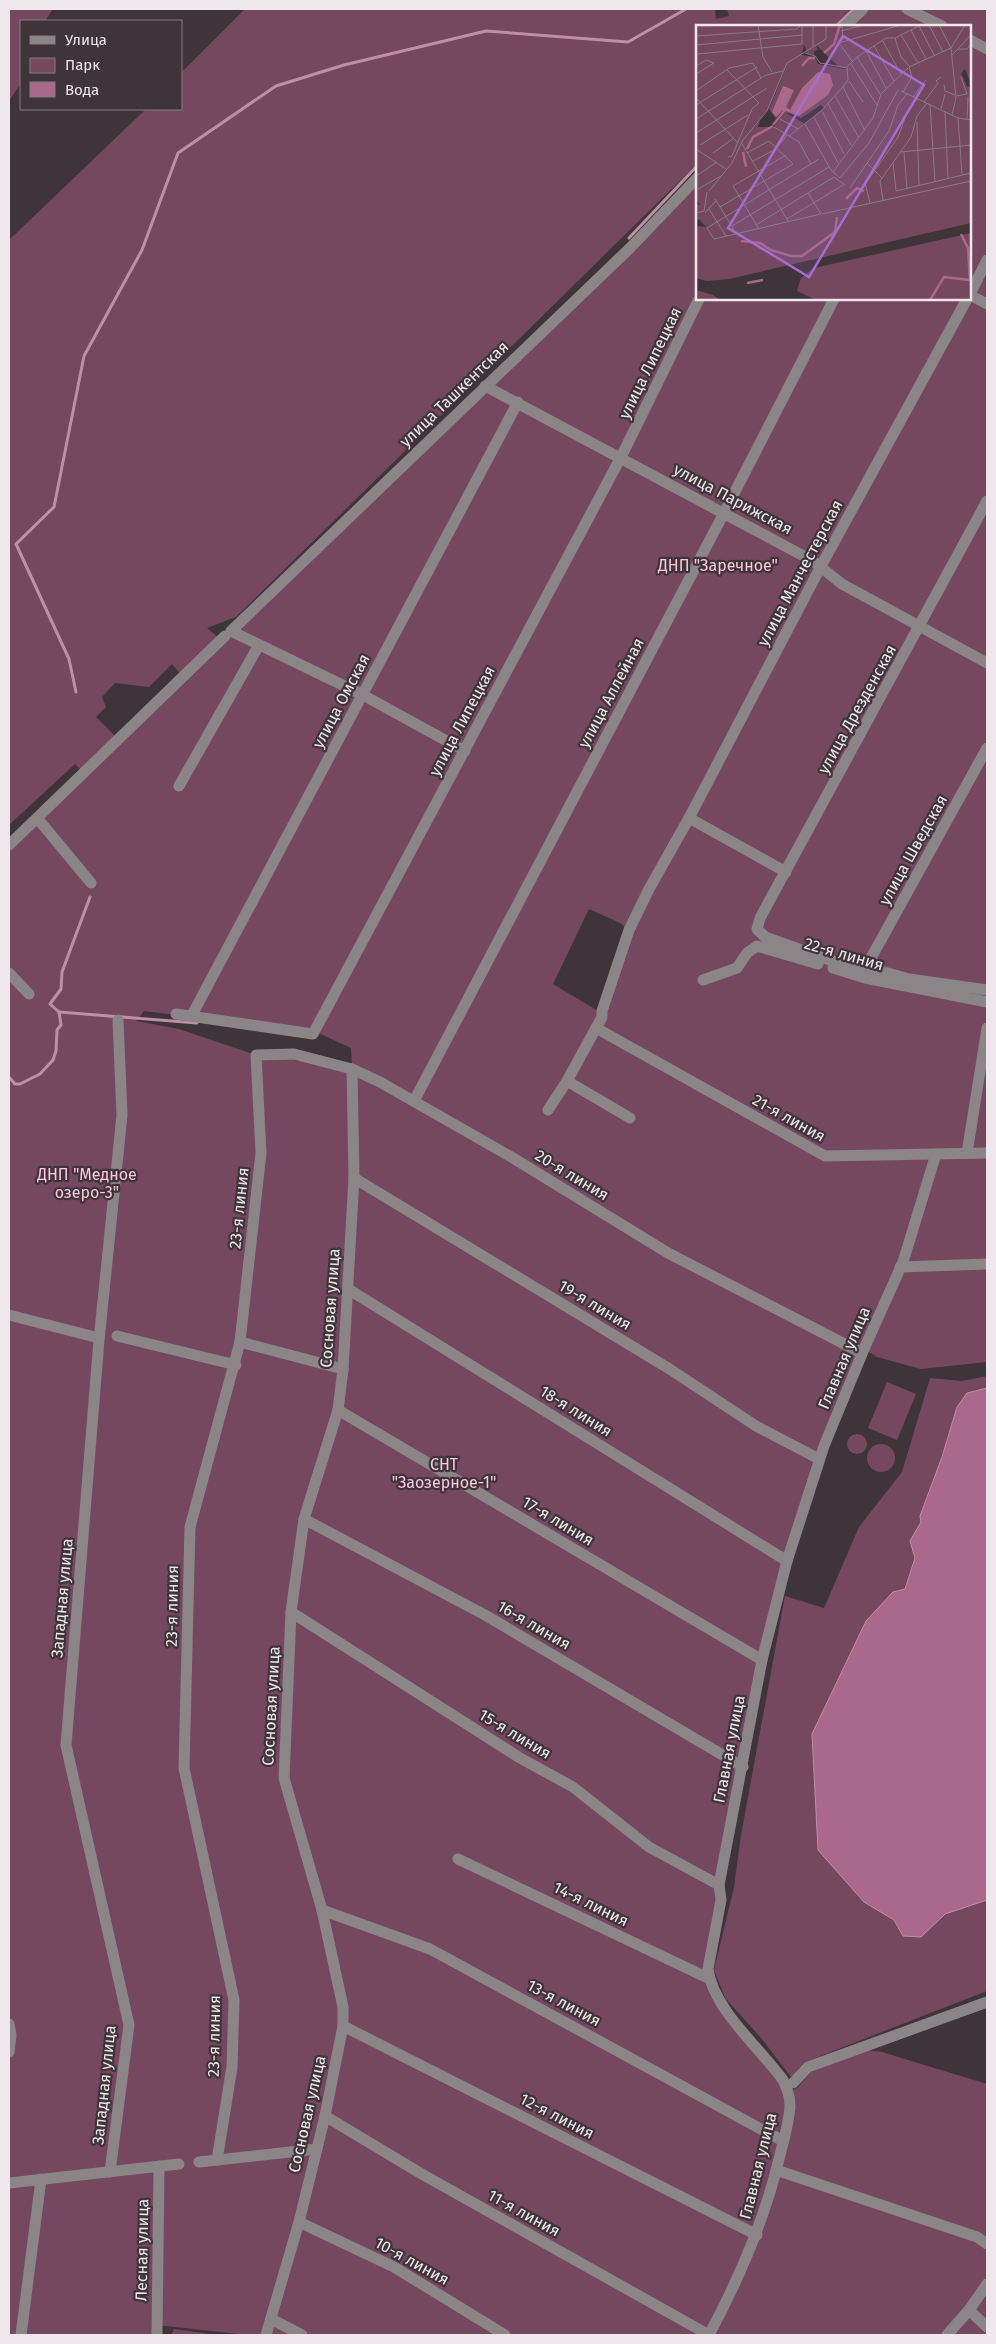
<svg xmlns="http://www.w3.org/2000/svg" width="996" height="2344" viewBox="0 0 996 2344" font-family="'Fira Sans',sans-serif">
<rect width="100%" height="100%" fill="#3f3439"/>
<g fill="#75485f" fill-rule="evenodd">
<path d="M9,9H53L45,21H21V83L9,101Z"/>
<path d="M245,9H715L716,19L729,16L727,9H856L838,26H697V164L236,617L207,628L221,640L697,178V299H970V26H845L864,9H987V1362L921,1369L877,1357L864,1349L787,1561L743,1767L710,1979L789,2093L798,2087L811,2072L867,2050L882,2052L987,2084V2335H248L157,2325V2335H9V846L84,773L75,764L9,825V240L146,109H181V73ZM172,664L183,677L119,740L96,717L106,707L102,697L115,683L149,687ZM589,909L620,923L629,930L603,1014L553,984ZM144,1011L316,1032L351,1048L352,1068L256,1055L179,1029L136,1021Z"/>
<path d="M987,1376V1991L805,2062L791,2077L761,2038L725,1998L714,1970L734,1887L741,1835L785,1596L824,1608L859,1527L902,1472L930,1378L962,1381Z"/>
<path d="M887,1382L916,1394L897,1440L868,1428Z"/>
<circle cx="857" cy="1444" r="10"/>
<circle cx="881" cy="1458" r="14"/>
<path d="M174,2329L217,2335H171Z"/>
</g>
<path fill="#aa688a" stroke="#bf8ea7" d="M987,1388V1900L945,1914L921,1937L903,1936L894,1920L864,1902L818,1850L812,1734L866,1621L893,1592L905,1589L915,1558L910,1541L921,1522L920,1516L942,1457L957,1407L967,1393Z"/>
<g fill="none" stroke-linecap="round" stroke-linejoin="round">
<g stroke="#bf8ea7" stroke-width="3">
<path d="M836,26L854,9"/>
<path d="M629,238L697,166"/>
<path d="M76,692L69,659L16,544L54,507L84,356L142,250L178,153L276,86L344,65L486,31L628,42L686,9"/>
<path d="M59,1012L197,1023"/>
<path d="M9,1077L15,1084H20L40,1074L53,1060L56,1051L57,1030L61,1025L59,1012L50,1004L61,989L62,972L90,897"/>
</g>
<g stroke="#8b8587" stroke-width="11">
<path d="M907,9L942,26"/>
<path d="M845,26L863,9"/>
<path d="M970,40L987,49"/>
<path d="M970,294L987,260"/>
<path d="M970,295L987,304"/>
<path d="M485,386L813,561L842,584L987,663"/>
<path d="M987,501L760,918L757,929L765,937L841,964L866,967L909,979L987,990"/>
<path d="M465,751L363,695L231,631L630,248L697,178"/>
<path d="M179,786L259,645"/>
<path d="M689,818L786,872"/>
<path d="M38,819L91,883"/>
<path d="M9,845L225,636"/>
<path d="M866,967L987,748"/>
<path d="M833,968L865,978L987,1002"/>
<path d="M9,973L29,994"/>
<path d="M703,980L737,968L747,953L757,946L818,964"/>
<path d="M176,1014L313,1034L621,457L699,299"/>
<path d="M192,1015L518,402"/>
<path d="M596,1028L825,1156L987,1153"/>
<path d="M567,1081L630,1118"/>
<path d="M414,1101L724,513L834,299"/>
<path d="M548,1110L567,1081L602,1017V1011L629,930L649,889L689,818L820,568L967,299"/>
<path d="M967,1153L987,1028"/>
<path d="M354,1178L668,1368L756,1426L819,1459"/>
<path d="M900,1267L987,1264"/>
<path d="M348,1289L787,1561"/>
<path d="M9,1315L99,1338"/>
<path d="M117,1336L236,1365"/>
<path d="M240,1342L343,1369"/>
<path d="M338,1410L762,1660"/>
<path d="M304,1519L485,1615L743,1767"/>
<path d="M291,1612L520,1758L573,1787L649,1847L719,1885"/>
<path d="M458,1859L710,1979"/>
<path d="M322,1910L430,1949L783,2141"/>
<path d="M9,2024L11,2035L9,2052"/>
<path d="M343,2026L757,2235"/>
<path d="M793,2083L808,2067L987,2002"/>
<path d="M325,2116L420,2173L709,2335"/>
<path d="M217,2160L232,2067L234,2000L184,1768L190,1527L240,1342L261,1153L256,1055L294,1054L352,1069L380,1082L513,1158L668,1253L862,1353"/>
<path d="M199,2162L317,2149"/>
<path d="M776,2170L977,2237L987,2244"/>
<path d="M110,2172L129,2025L66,1745L99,1340L122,1115L118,1020"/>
<path d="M9,2183L179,2164"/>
<path d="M299,2222L394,2267L505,2335"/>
<path d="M969,2310L987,2327"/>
<path d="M271,2319L302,2335"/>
<path d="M21,2335L41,2179"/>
<path d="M157,2335L159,2166"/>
<path d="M266,2335L299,2222L325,2116L343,2026V2007L322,1910L284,1778L291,1612L304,1519L338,1410L343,1369L354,1178L352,1069"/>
<path d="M709,2335C740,2277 765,2219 780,2155C784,2139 789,2122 790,2106C790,2096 787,2089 783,2080C760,2048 713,2009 708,1969L721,1900L719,1885L762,1660L787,1561L824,1446L864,1349L903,1262L936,1154"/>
<path d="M947,2335L969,2310L987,2284"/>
</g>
</g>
<g text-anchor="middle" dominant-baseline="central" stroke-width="4.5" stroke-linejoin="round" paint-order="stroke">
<g font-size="16" fill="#efe7eb" stroke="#3f3439">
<text transform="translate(650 363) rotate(-64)">улица Липецкая</text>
<text transform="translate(454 394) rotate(-44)">улица Ташкентская</text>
<text transform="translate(733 499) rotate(28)">улица Парижская</text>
<text transform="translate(800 573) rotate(-62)">улица Манчестерская</text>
<text transform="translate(611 693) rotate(-62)">улица Аллейная</text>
<text transform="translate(341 701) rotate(-62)">улица Омская</text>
<text transform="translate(857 709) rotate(-61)">улица Дрезденская</text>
<text transform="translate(462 721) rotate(-62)">улица Липецкая</text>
<text transform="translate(913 850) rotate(-61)">улица Шведская</text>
<text transform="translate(844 954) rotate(16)">22-я линия</text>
<text transform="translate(789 1118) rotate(29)">21-я линия</text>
<text transform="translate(572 1175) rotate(31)">20-я линия</text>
<text transform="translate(239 1208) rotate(-84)">23-я линия</text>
<text transform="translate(595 1305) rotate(31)">19-я линия</text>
<text transform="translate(330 1308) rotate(-86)">Сосновая улица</text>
<text transform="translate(844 1358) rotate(-67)">Главная улица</text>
<text transform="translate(576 1411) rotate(32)">18-я линия</text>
<text transform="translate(558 1521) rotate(31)">17-я линия</text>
<text transform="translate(62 1598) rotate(-85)">Западная улица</text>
<text transform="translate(172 1606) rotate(-89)">23-я линия</text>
<text transform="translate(534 1625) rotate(30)">16-я линия</text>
<text transform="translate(271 1706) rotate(-87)">Сосновая улица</text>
<text transform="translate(515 1734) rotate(31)">15-я линия</text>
<text transform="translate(729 1749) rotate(-79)">Главная улица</text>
<text transform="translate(591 1904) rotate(26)">14-я линия</text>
<text transform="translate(564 2003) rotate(28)">13-я линия</text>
<text transform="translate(214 2036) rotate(-89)">23-я линия</text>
<text transform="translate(104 2085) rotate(-84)">Западная улица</text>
<text transform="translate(307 2114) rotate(-77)">Сосновая улица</text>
<text transform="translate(557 2116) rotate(27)">12-я линия</text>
<text transform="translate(758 2166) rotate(-76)">Главная улица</text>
<text transform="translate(524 2213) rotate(29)">11-я линия</text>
<text transform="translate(142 2250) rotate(-89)">Лесная улица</text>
<text transform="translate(412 2261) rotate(29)">10-я линия</text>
</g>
<g font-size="16" fill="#ffc5e1" stroke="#3f3439">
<text x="718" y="565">ДНП "Заречное"</text>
<text x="87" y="1174">ДНП "Медное<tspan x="87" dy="18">озеро-3"</tspan></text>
<text x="444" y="1464">СНТ<tspan x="444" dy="18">"Заозерное-1"</tspan></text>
</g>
</g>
<g transform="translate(696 25)">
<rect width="275" height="275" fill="#3f3439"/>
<path d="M0,0H275V59L269,44L265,48L271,61L275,63V198L33,254L11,256L0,253V201L10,202L3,194L0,196V179L5,180L0,176ZM108,19L111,28L118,30V26L122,25L120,20L143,42H151L149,44L122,39L119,32L106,30ZM92,38L73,84L80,94L86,86L89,87L78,102H62L64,96L56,104L72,84ZM125,80L128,83L109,99L89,87L105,93ZM275,208V275H120L101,266L105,253L118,243ZM0,265L17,270L24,275H0Z" fill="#75485f" fill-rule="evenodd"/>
<path d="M122,47L134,49L137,60L132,70L103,91L87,85L80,92L76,87L87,61L98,65L90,82L94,85L106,63Z" fill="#aa688a"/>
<path fill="none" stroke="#aa688a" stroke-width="2.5" d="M128,28L138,19L144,0M106,41L113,33H119M77,100L89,85M51,124L57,112L77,101M47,127L50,142M150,174L161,163L168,166M45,216L64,218L75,225L95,231H106L139,207L141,192M51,258L67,255M234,275L248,252L274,255L272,223L265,209"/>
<path fill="none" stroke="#857c80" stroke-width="1" d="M62,0L67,32L76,47M117,0V21M146,0L147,15M233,0L247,27M243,0L255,23M5,1L40,0M223,1L238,30M215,5L230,34M145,6L168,0M205,10L222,38M0,11L101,4L105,0M199,13L205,32L214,42M186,15L205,49M0,20L107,10M178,21L198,56M262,24H271L275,19M170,26L190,63M109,28L119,31L124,38L151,43M1,29L106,19V0M256,30L275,10M161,32L184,69M156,36L143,18L205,0M155,39L181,80M0,41L10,35L18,38M31,45L63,78M0,49L18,38M153,56L167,77M248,60L249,66L259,70M147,62L169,106M0,66L33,43L57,38L65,53M205,66L262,93L275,95M207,67L216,52L213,42L255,23M139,71L163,113M260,71L271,69L265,52M217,72L230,55M0,73L41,117M228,77L242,58L240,56L245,52M132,79L155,120M234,79L239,157M0,80L61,42M245,84L249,69M126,86L148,129M249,86L252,154M256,90L260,73L255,23L269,0M118,92L142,138M262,93L266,150M0,94L70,50L87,46M84,94L102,104M271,95L272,72M221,97L223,160M109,99L135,145L144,153L173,118L202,65M78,102L103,117L115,139M0,108L71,63M93,111L125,86L147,62L152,55L151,42L161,32L190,13H199L225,0M45,117L92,196M4,120L52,90M0,124L30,144M205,127L275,120M208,127L211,163M17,128L38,113M32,132L36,131L56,84L63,78M57,136L80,124L91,110M171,138L186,153M197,138L200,166L275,148M137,147L177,93L185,69L212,43M0,151L21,137M184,156L215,112L221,91L231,78M184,156L187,175M169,158L174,178M168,161L202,112L212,85L221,74M154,163L193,106L202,80L211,69M2,164L25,151M13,166L36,138L47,115L71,86L91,38L130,14V0M112,168L125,189L18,214L11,203L123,134M19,174L40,208M24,182L97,139L73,116L51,128M13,184L30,211M0,188L8,186L11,167M9,188L20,176M126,189L275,156M91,194L147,160M60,200L138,152L149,160M36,201L133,142M63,204L37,161L90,130"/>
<path fill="#a46dce" fill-opacity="0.15" stroke="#a46dce" stroke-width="2.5" d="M147,11L228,60L113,252L32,203Z"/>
<rect width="275" height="275" fill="none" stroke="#efe7eb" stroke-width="2.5"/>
</g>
<rect width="996" height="2344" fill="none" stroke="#efe7eb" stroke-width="20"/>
<rect x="20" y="20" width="162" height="90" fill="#3f3439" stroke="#857c80"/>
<rect x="30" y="36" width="25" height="8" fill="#8b8587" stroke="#857c80"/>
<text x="65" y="45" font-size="15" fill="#efe7eb">Улица</text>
<rect x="30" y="58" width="25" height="15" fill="#75485f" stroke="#857c80"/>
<text x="65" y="70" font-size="15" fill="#efe7eb">Парк</text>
<rect x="30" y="82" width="25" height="15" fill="#aa688a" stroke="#857c80"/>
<text x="65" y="95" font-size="15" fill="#efe7eb">Вода</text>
</svg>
